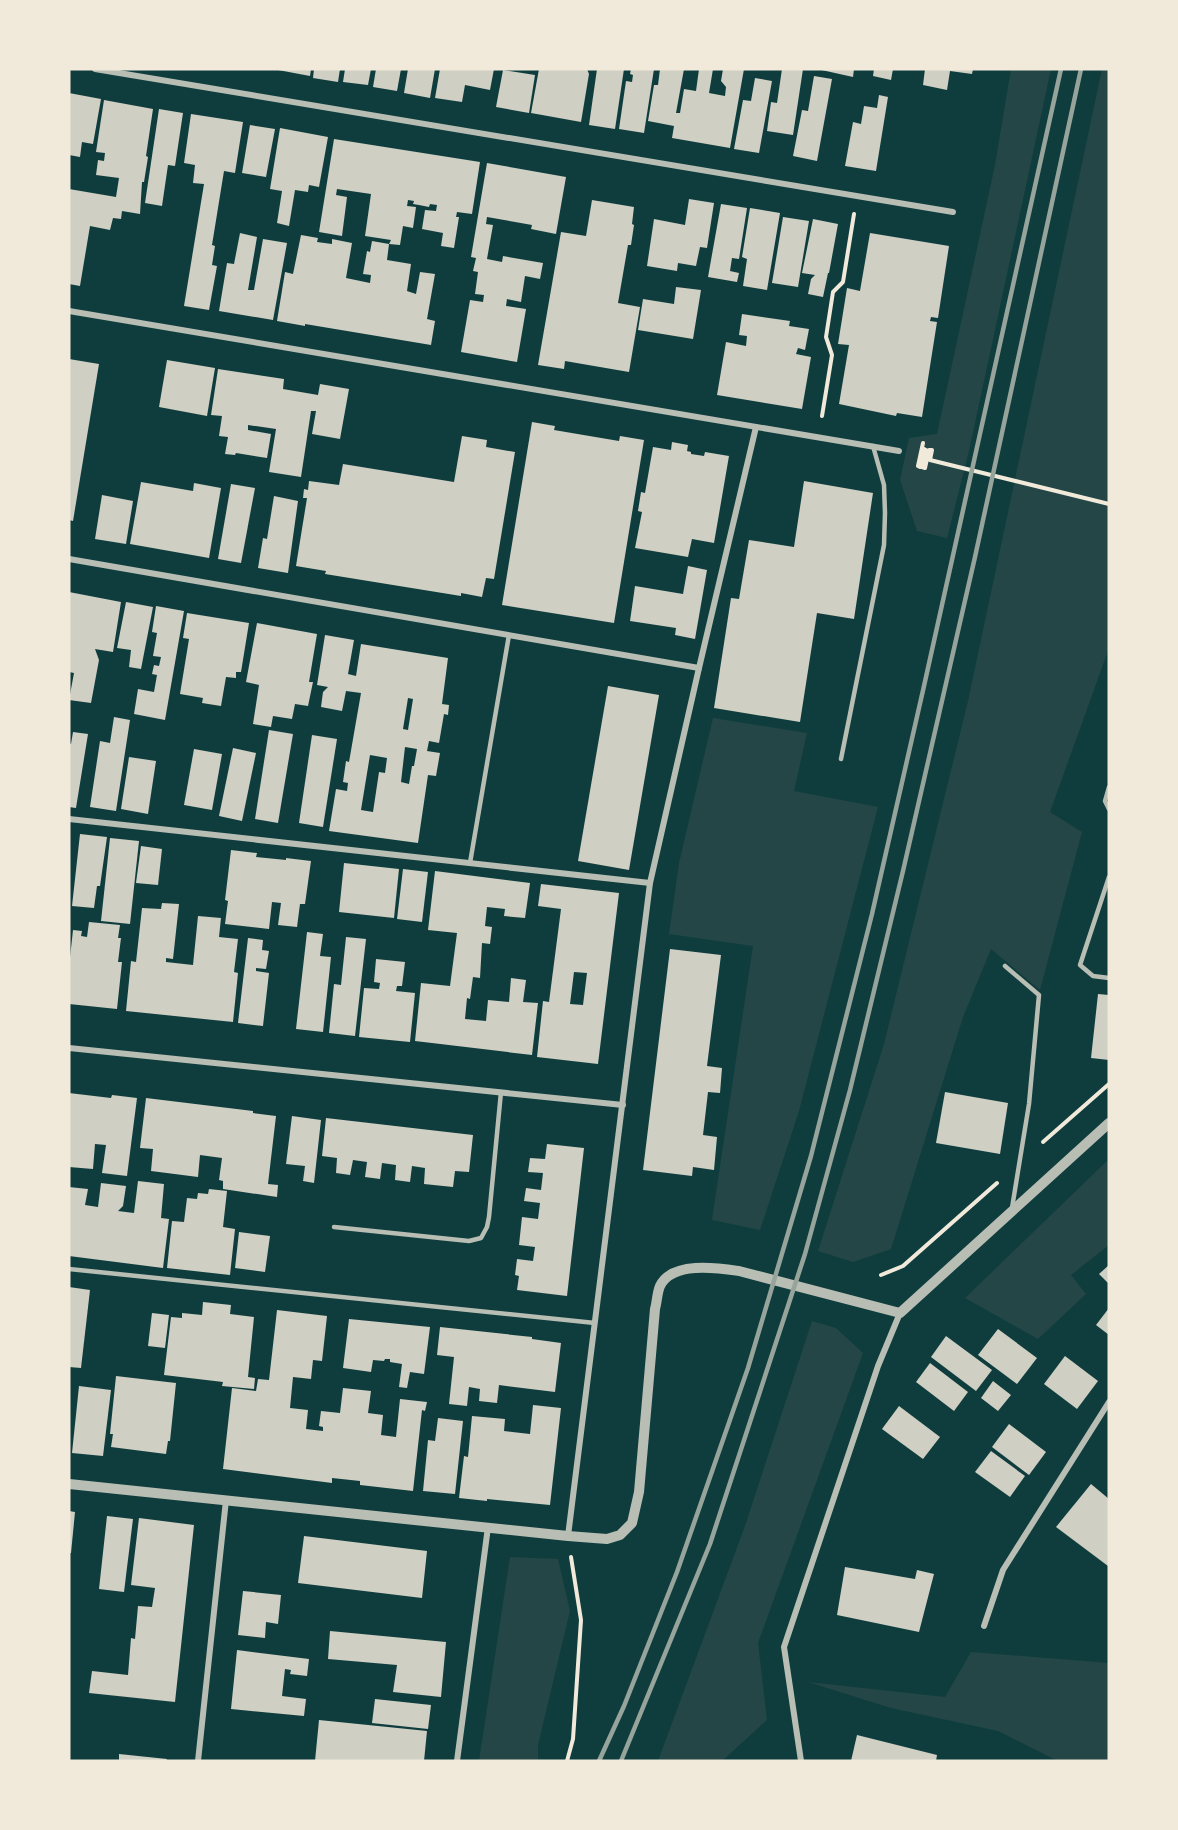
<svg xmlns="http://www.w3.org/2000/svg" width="1178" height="1830" viewBox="0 0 1178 1830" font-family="'Noto Sans',sans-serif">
<rect width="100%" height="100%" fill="#0f3d3e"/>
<g fill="#244646">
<path d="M1011,69H1051L969,451L947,538L917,531L900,480L909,438L937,434L995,165Z"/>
<path d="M1102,69H1109V648L1050,812L1082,832L1040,990L991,949L963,1017L891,1249L853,1262L818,1251L884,1044L968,701Z"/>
<path d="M713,718L807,733L794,791L878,807L799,1111L760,1230L712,1220L753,946L669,934L679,863Z"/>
<path d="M1107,1161L1109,1164V1245L1071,1275L1086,1294L1038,1339L965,1298Z"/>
<path d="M812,1321L836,1328L863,1353L758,1643L767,1720L722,1761H658L745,1526Z"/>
<path d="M510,1557L558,1559L570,1611L538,1745V1761H479Z"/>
<path d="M971,1652L1109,1663V1761H1058L998,1731L891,1708L808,1682L945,1697Z"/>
</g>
<g fill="#cfcfc3" fill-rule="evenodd">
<path d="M278,69H311L310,76L278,70Z"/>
<path d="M314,69H340L338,82L313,78Z"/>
<path d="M345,69H371L368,85L343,82Z"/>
<path d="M376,69H401L397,91L373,87Z"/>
<path d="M408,69H435L430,98L404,93Z"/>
<path d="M440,69H494L490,90L465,85L462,102L435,98Z"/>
<path d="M539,69H587L589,74L581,122L531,113Z"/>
<path d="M597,69H624L615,129L589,125Z"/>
<path d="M631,69H654L644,133L619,129L626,81L632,82L633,75L630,74Z"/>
<path d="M660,69H684L676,113H680L684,89L696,91L699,69H713L709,93L725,96L726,87L721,81L723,69H744L730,148L672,138L674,126L648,121L654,85H658Z"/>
<path d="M782,69H803L793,135L767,131L771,102L777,103Z"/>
<path d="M817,69H854L853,77Z"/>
<path d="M874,69H893L891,80L873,76Z"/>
<path d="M925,69H973L972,74L950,71L947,90L923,85Z"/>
<path d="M503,70L535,75L529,113L496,107Z"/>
<path d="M814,76L832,79L817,161L793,156L802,110L808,111Z"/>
<path d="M755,78L772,81L759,153L734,149L743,100L751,101Z"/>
<path d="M69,93L101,99L93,144L82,142L80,157L69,155Z"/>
<path d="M879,95L888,97L876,171L845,166L853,122L861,124L864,106L877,108Z"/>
<path d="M104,100L153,109L146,156L148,157L144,182H142L140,214L122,211L121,219L113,218L110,230L90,226L80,286L69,284V189L116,197L119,178L96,175L98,160L104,161L105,153L96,152Z"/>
<path d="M159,109L183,113L175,166L168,165L162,206L145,203Z"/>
<path d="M191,114L243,122L235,173L224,171L212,245L215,246L212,265L217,266L209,310L184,306L204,184L193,183L195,165L184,163Z"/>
<path d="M250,125L275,129L266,177L242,173Z"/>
<path d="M280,128L328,137L319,187L309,185L308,192L295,190L289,226L277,223L282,191L270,189Z"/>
<path d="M334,139L480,162L472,214L457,212L456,217H459L454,248L441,246L443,233L422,229L425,210L436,211L437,205L430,204L429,207L419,205L413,204L414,201L408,200L407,206L416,207L413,228L403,226L400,245L389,244L391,240L365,236L371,194L337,189L336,195L347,197L342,236L319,232Z"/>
<path d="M487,163L566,177L556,234L531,229L532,225L487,217L486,224L493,225L487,259L502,262L503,256L543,263L540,279L525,276L521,302L507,299L506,306L526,309L517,362L461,352L470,300L483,302L484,295L475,294L478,272L473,271L476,258L471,257Z"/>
<path d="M689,199L714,203L707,248L700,247L696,266L678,263L677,271L647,266L654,219L685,225Z"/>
<path d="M592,200L634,207L632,224L634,225L631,245H628L618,303L640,307L629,372L565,361L564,369L538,365L561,232L586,236Z"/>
<path d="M721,204L747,208L739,259L732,258L730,271L739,273L737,282L708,277Z"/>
<path d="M750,208L780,213L767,290L743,286L747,259L742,257Z"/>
<path d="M783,217L809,221L798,287L772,283Z"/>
<path d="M813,219L838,224L829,273H828L823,297L808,294L811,279L815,275L802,273Z"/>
<path d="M240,233L257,237L248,290H254L263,239L287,243L273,320L219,311L227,263L234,264Z"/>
<path d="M870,233L949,246L938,318L931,317L930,321L937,322L922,417L897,413L896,416L839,404L849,345L838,344L847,288L860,291Z"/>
<path d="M301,235L318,238L317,242L332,244V239L352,243L346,278L370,283L371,275L363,274L367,251L370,252L372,241L389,244L387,260L411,264L407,291L416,294L420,272L435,274L427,319L435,321L431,345L305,324V326L277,321L285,272L293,274Z"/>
<path d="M676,287L701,290L693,339L638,330L643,299L674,304Z"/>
<path d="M742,314L790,321L789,326L809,329L805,350L798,348L796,354L811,357L802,409L717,395L726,342L746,346L747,336L739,335Z"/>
<path d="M69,359L99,364L73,521L69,520Z"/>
<path d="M167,360L215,368L207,416L159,407Z"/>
<path d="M218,369L284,379L283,389L318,395L320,384L349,389L340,439L312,434L316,411H311L301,477L269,472L276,429L248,425V430L271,434L267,458L236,453L235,455L225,454L228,437L219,436L222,416L211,415Z"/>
<path d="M532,422L555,426L554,430L619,441L620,436L644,440L614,623L502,605Z"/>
<path d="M462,436L487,440L486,447L515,452L494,579L486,578L482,597L461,593V596L325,574L326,571L296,566L307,498H303L304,489L308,490L309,481L339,485L343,464L454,482Z"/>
<path d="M672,442L688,445L687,451L691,452V454L704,456L705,452L729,456L714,543L692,539L688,557L635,548L642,512L638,511L641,492L645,493L653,447L671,450Z"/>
<path d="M804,481L873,493L854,619L817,613L800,722L714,708L731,598L739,599L749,540L794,547Z"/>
<path d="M141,482L193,491L194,483L221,488L209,558L130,544Z"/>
<path d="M231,484L255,488L241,563L218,559Z"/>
<path d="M102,495L133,501L126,544L95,539Z"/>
<path d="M274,496L298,501L288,573L258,568L263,538L267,539Z"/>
<path d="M688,566L707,570L695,639L675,635L676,628L630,621L635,586L683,594Z"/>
<path d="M69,592L121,602L113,652L95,649L99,660L91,703L69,700L74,673L69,672Z"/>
<path d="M126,602L153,607L141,669L129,667L131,650L117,648Z"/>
<path d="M156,606L184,611L165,720L134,714L138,689L154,692L157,675L152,674L154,665L159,666L161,657L153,656L157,633L152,632Z"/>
<path d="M187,613L249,623L241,672H236V678L226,677L221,706L202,703L203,698L180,694L189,639L183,638Z"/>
<path d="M257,623L317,634L309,682H313L308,706L295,704L292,719L273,716L271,727L253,724L259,685L246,682Z"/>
<path d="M325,635L354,640L348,674L356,676L361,644L448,658L442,704L449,705L448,715L444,714L439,743L429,741L427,751L440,753L436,776L428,775L418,843L329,831L336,789L347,791L348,783L343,782L346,761L349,762L361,693L346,691L342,711L321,707L323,692L328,687L317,685ZM408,698L413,699L408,730L403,729ZM405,747L417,749L414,766H412L409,784L401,782ZM370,755L387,758L385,773L379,772L373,812L361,810Z"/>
<path d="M608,686L659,695L629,870L578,861Z"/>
<path d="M114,717L130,720L116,811L90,807L100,741L110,743Z"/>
<path d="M269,730L293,734L278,823L255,819Z"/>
<path d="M73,732L88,734L76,808L69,807V743L71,744Z"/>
<path d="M312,735L337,739L323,827L299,823Z"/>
<path d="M233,748L256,753L242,821L219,816Z"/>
<path d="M194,749L222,754L212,810L184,805Z"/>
<path d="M129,757L156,761L148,814L121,809Z"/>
<path d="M80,834L107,837L100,886H97L94,908L72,906Z"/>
<path d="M110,838L139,841L130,924L101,921Z"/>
<path d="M141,846L162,849L158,885L136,883Z"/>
<path d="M231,850L257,853L256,857L286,860V858L311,861L305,904H300L297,927L278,925L281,903L272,902L269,929L225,924L228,901L225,900Z"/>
<path d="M344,863L399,869L394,918L339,912Z"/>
<path d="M403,869L428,872L422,922L397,919Z"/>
<path d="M435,871L530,883L525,918L504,916L505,909L487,907L485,926L492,927L490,944L482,943L480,978L473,977L470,999L467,998L465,1019L486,1021L488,1000L509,1002L511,978L526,980L523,1002L538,1003L532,1055L415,1041L421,983L450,986L457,933L428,930Z"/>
<path d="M541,884L619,893L598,1064L537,1057L543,1001L549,1002L561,909L538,906ZM574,972L587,973L583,1005L570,1004Z"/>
<path d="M162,903L179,904L173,959L166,958V962L193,965L198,916L221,918L219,937L238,939L234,972L238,973L233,1022L126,1011L131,961L136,962L142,908L161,909Z"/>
<path d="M89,922L120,925L118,938H121L118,962H122L117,1009L69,1004V967L73,930L82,931L81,936L87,937Z"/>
<path d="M307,932L323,934L320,956L331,957L323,1032L296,1029Z"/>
<path d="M346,937L366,939L355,1036L329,1033L334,984L341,985Z"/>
<path d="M248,938L263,940L262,950L269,951L266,969L256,968V971L269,973L263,1026L238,1023Z"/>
<path d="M670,949L721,955L707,1066L722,1068L720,1093L708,1092L703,1135L717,1137L714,1170L693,1167L692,1176L643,1170Z"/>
<path d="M376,959L405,962L402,986H397L396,991L415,993L410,1042L359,1037L364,988L379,989L380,983L374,982Z"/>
<path d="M1098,994L1109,995V1060L1091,1058Z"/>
<path d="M945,1092L1008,1103L1000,1154L936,1143Z"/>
<path d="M69,1093L111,1098L112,1095L137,1098L127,1176L102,1173L106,1145L95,1144L93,1169L69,1167Z"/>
<path d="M146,1098L253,1111V1113L276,1116L268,1184L278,1185L277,1197L223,1189V1181L219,1180L222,1158L200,1155L198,1177L151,1171L153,1149L140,1148Z"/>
<path d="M292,1116L321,1120L314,1183L303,1181L305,1166L286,1164Z"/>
<path d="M326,1118L473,1135L469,1172L455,1171L453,1187L424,1184L425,1168L412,1166L410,1182L395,1180L396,1165L382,1163L380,1179L365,1177L367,1162L353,1160L350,1175L336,1173L337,1158L322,1156Z"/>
<path d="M547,1144L584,1148L567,1296L517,1290L519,1276L515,1275L517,1259L533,1261L535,1247L519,1245L522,1217L538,1219L540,1203L524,1201L526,1188L541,1190L543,1173L528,1172L530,1158L545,1159Z"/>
<path d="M138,1181L164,1184L161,1218L169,1219L163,1268L69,1256V1187L88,1189L85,1205L98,1207L101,1183L126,1186L123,1206L118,1211L134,1213Z"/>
<path d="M209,1189L227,1191L223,1227L235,1229L230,1275L167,1268L172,1221L184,1222L187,1198L197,1199L198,1193L208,1194Z"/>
<path d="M239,1232L270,1236L265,1272L235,1268Z"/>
<path d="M1109,1265V1284L1099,1274Z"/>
<path d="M69,1287L90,1290L81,1368L69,1367Z"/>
<path d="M203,1302L231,1305L230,1314L254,1317L248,1377L255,1378L254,1389L222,1386L223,1382L164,1375L171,1317L182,1318V1313L202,1315Z"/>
<path d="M1109,1308V1335L1096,1325Z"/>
<path d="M277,1310L327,1316L322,1361L313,1360L311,1379L293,1377L290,1408L308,1410L306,1429L323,1431V1427L319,1426L321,1411L340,1413L343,1388L371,1391L368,1413L383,1415L381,1435L396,1437L400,1399L427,1402L425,1411L422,1410L413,1491L360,1485V1481L332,1478V1483L223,1469L232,1388L256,1391L258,1379L269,1380Z"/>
<path d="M152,1313L169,1315L165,1348L148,1346Z"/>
<path d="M349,1319L430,1327L424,1374L410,1372L407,1388L399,1387L402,1364L390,1362V1359H385L384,1361L373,1360L371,1372L343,1368Z"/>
<path d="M440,1327L532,1337V1339L561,1343L555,1392L499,1385L497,1403L479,1401L480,1389L469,1387L467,1406L449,1404L454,1357L437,1355Z"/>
<path d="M998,1329L1037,1358L1017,1384L978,1355Z"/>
<path d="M946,1336L992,1370L976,1391L931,1357Z"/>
<path d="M1065,1356L1098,1381L1077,1409L1044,1384Z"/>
<path d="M930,1363L968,1392L954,1411L916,1382Z"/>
<path d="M116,1376L176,1383L170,1441H168L166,1454L111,1447L113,1434H110Z"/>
<path d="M993,1381L1011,1395L998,1411L981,1398Z"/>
<path d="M79,1386L111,1390L103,1456L72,1453Z"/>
<path d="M533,1405L561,1408L550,1505L487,1499V1501L459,1498L464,1456L468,1457L472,1416L505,1419L504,1431L530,1434Z"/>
<path d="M899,1406L940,1437L923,1459L882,1429Z"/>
<path d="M438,1418L463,1421L455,1494L423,1491L428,1440L435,1441Z"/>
<path d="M1009,1424L1046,1452L1029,1475L992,1447Z"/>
<path d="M991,1451L1025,1476L1010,1497L975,1472Z"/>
<path d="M1091,1484L1109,1499V1564L1108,1566L1056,1527Z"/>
<path d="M69,1511L75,1512L71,1553H69Z"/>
<path d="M107,1516L133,1519L124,1592L99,1589Z"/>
<path d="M139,1518L194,1525L175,1702L89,1693L92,1671L128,1675L131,1638L135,1639L138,1606L152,1607L155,1588L131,1585Z"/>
<path d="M304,1536L427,1551L422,1598L298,1583Z"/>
<path d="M845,1567L915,1579L917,1570L934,1574L919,1632L837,1615Z"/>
<path d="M243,1591L281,1595L278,1624L266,1622L265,1638L238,1635Z"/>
<path d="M330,1631L446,1642L441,1697L393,1692L397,1665L328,1659Z"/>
<path d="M237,1650L309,1659L307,1676L290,1674L291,1670L285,1669L282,1696L306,1699L304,1716L231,1709Z"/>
<path d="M375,1699L431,1705L428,1729L372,1723Z"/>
<path d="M319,1720L427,1731L424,1761H315Z"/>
<path d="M857,1735L937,1755L936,1761H851Z"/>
<path d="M119,1754L167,1759L166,1761H119Z"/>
</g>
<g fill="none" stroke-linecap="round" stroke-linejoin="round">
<g stroke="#f1e9da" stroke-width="4">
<path d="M822,416L832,355L826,337L833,292L843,282L854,214"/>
<path d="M923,443L918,466L920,467L924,449L926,450L922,467L925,468L929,450H932L930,460L1109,504"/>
<path d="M1043,1142L1109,1084"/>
<path d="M881,1275L903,1266L997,1183"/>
<path d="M567,1761L573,1739L581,1620L571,1557"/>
</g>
<g stroke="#b8beb3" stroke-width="4.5">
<path d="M841,759L884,545L885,513L884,485L873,446"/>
<path d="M1109,787L1105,801L1109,809"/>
<path d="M470,863L509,635"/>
<path d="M1109,877L1080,965L1093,976L1109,978"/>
<path d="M1005,966L1039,995L1029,1104L1012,1208"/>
<path d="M334,1227L469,1241L481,1238L487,1227L489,1217L501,1092"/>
<path d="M69,1269L595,1323"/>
</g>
<g stroke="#b8beb3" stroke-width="6">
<path d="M95,69L953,212"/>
<path d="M69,311L899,451"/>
<path d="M69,559L699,668"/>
<path d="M69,819L650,883"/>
<path d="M69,1048L623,1105"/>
<path d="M568,1536L650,883L699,668L756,427"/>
<path d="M984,1626L1003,1570L1109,1402"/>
<path d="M198,1761L226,1500"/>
<path d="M457,1761L488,1527"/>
<path d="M801,1761L784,1647L878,1366L900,1313"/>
</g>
<path stroke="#b8beb3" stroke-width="10" d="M69,1484L568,1536L607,1539L620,1535L632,1523L639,1492L655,1309C657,1302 657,1293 660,1286C672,1261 718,1268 739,1271L900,1313L1109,1123"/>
<g stroke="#97a49c" stroke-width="4.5">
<path d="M599,1761L624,1706L677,1572L748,1368L811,1156L872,914L924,686L1061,69"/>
<path d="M621,1761L710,1544L805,1254L850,1090L903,871L975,557L1081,69"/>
</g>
</g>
<rect width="1178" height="1830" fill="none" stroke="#f1e9da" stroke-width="141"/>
</svg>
